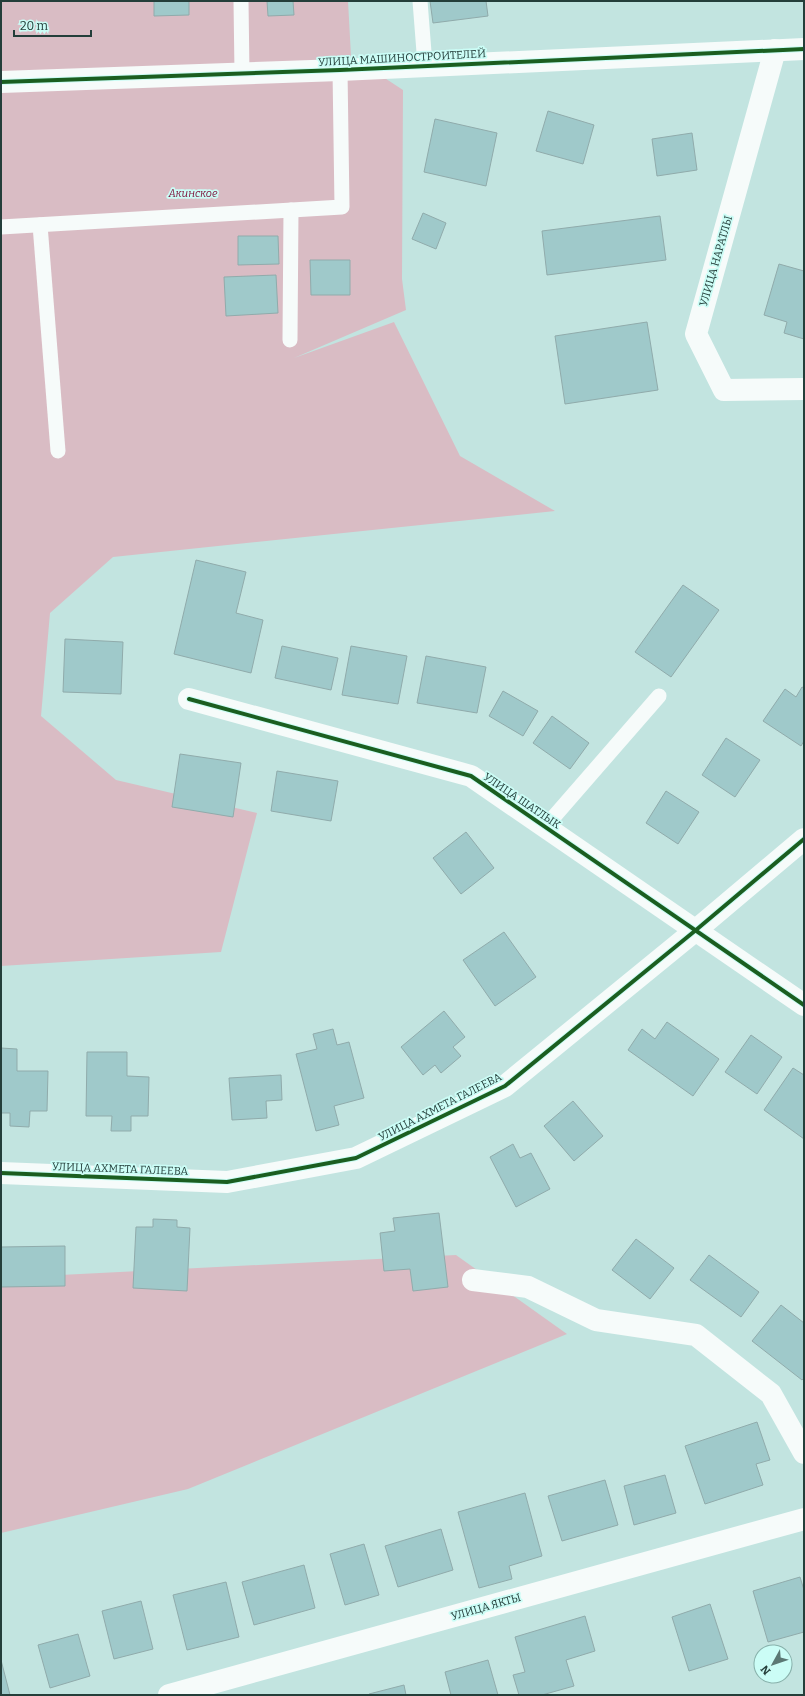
<svg xmlns="http://www.w3.org/2000/svg" width="805" height="1696" viewBox="0 0 805 1696" font-family="Bitter,serif">
<rect width="100%" height="100%" fill="#c2e4e0"/>
<g fill="#d9bcc4">
<path d="M1,1H348L351,56L403,90L402,279L406,310L294,358L394,322L460,456L555,511L113,557L50,613L41,716L116,780L257,813L221,952L1,966Z"/>
<path d="M456,1255L567,1334L188,1489L1,1533V1278Z"/>
</g>
<g fill="#9fc9ca" stroke="#90abab">
<path d="M154,1H189V15L154,16Z"/>
<path d="M267,1H293L294,15L268,16Z"/>
<path d="M430,1H486L488,16L433,23Z"/>
<path d="M548,111L594,125L583,164L536,151Z"/>
<path d="M435,119L497,133L486,186L424,172Z"/>
<path d="M692,133L697,170L657,176L652,139Z"/>
<path d="M423,213L446,223L436,249L412,239Z"/>
<path d="M660,216L666,260L547,275L542,231Z"/>
<path d="M238,236H278L279,264L238,265Z"/>
<path d="M310,260H350V295H311Z"/>
<path d="M779,264L804,271V339L784,333L787,322L764,315Z"/>
<path d="M276,275L278,313L226,316L224,277Z"/>
<path d="M647,322L658,390L565,404L555,336Z"/>
<path d="M196,560L246,572L236,613L263,620L251,673L174,654Z"/>
<path d="M683,585L719,610L671,677L635,652Z"/>
<path d="M65,639L123,642L121,694L63,692Z"/>
<path d="M282,646L338,658L331,690L275,678Z"/>
<path d="M351,646L407,656L398,704L342,695Z"/>
<path d="M426,656L486,667L477,713L417,703Z"/>
<path d="M802,687L804,688V741L801,746L763,721L785,689L796,697Z"/>
<path d="M503,691L538,711L523,736L489,716Z"/>
<path d="M552,716L589,743L570,769L533,743Z"/>
<path d="M726,738L760,760L735,797L702,775Z"/>
<path d="M180,754L241,763L233,817L172,807Z"/>
<path d="M277,771L338,781L331,821L271,811Z"/>
<path d="M666,791L699,812L678,844L646,823Z"/>
<path d="M466,832L494,868L461,894L433,858Z"/>
<path d="M504,932L536,977L495,1006L463,960Z"/>
<path d="M444,1011L465,1037L453,1047L461,1056L441,1073L435,1065L423,1075L401,1047Z"/>
<path d="M667,1022L719,1059L693,1096L628,1050L642,1029L655,1039Z"/>
<path d="M333,1029L337,1045L349,1042L364,1098L334,1106L339,1125L316,1131L296,1054L317,1049L313,1034Z"/>
<path d="M751,1035L782,1057L757,1094L725,1072Z"/>
<path d="M1,1048L17,1049V1071H48L47,1111H30L29,1127L10,1126V1113H1Z"/>
<path d="M87,1052H127V1076L149,1077L148,1116H131V1131H111L112,1116H86Z"/>
<path d="M793,1068L804,1075V1139L764,1110Z"/>
<path d="M281,1075L282,1100L266,1101L267,1118L232,1120L229,1078Z"/>
<path d="M573,1101L603,1136L574,1161L544,1126Z"/>
<path d="M513,1144L520,1158L531,1153L550,1189L516,1207L490,1157Z"/>
<path d="M439,1213L448,1287L413,1291L410,1269L384,1271L380,1233L395,1231L393,1218Z"/>
<path d="M153,1219L177,1220V1227L190,1228L187,1291L133,1288L136,1227H153Z"/>
<path d="M636,1239L674,1268L650,1299L612,1270Z"/>
<path d="M65,1246V1286L1,1287V1247Z"/>
<path d="M709,1255L759,1292L741,1317L690,1280Z"/>
<path d="M781,1305L804,1323V1378L802,1380L752,1341Z"/>
<path d="M757,1422L770,1460L756,1464L763,1485L705,1504L685,1446Z"/>
<path d="M665,1475L676,1513L634,1525L624,1486Z"/>
<path d="M605,1480L618,1525L562,1541L548,1496Z"/>
<path d="M525,1493L542,1556L509,1566L512,1579L479,1588L458,1512Z"/>
<path d="M441,1529L453,1570L398,1587L385,1546Z"/>
<path d="M364,1544L379,1595L345,1605L330,1554Z"/>
<path d="M304,1565L315,1608L254,1625L242,1582Z"/>
<path d="M800,1577L804,1590V1632L768,1642L753,1591Z"/>
<path d="M226,1582L239,1637L187,1650L173,1595Z"/>
<path d="M141,1601L153,1649L114,1659L102,1611Z"/>
<path d="M710,1604L728,1659L689,1671L672,1617Z"/>
<path d="M585,1616L595,1651L566,1660L574,1686L542,1695H519L513,1675L525,1672L515,1637Z"/>
<path d="M78,1634L90,1676L50,1688L38,1645Z"/>
<path d="M1,1660L10,1695H1Z"/>
<path d="M488,1660L498,1695H451L445,1672Z"/>
<path d="M404,1685L406,1695H369V1694Z"/>
</g>
<g fill="none" stroke-linecap="round" stroke-linejoin="round">
<g stroke="#f6fbfa" stroke-width="15">
<path d="M241,1L242,73"/>
<path d="M420,1L425,65"/>
<path d="M40,225L58,451"/>
<path d="M1,227L342,207L340,70"/>
<path d="M290,340L291,210"/>
<path d="M545,827L659,696"/>
</g>
<g stroke="#f6fbfa" stroke-width="22">
<path d="M775,50L696,334L724,390L804,389"/>
<path d="M1,82L340,70L804,49"/>
<path d="M189,699L471,776L804,1005"/>
<path d="M1,1173L227,1182L356,1158L505,1086L696,930L804,839"/>
<path d="M473,1280L528,1287L596,1320L696,1335L771,1394L804,1453"/>
<path d="M169,1695L804,1519"/>
</g>
<defs>
<g id="cycleway">
<path d="M1,82L340,70L804,49"/>
<path d="M189,699L471,776L804,1005"/>
<path d="M1,1173L227,1182L356,1158L505,1086L696,930L804,839"/>
</g>
</defs>
<use href="#cycleway" stroke="#cbfdf6" stroke-width="6"/>
<use href="#cycleway" stroke="#1b5e20" stroke-width="4"/>
</g>
<g text-anchor="middle" dominant-baseline="central" stroke-width="3.5" stroke-linejoin="round" paint-order="stroke">
<g font-size="11" fill="#243e3a" stroke="#cbfdf6">
<text transform="translate(402 58) rotate(-3)">УЛИЦА МАШИНОСТРОИТЕЛЕЙ</text>
<text transform="translate(716 261) rotate(-74)">УЛИЦА НАРАТЛЫ</text>
<text transform="translate(522 801) rotate(34)">УЛИЦА ШАТЛЫК</text>
<text transform="translate(440 1107) rotate(-27)">УЛИЦА АХМЕТА ГАЛЕЕВА</text>
<text transform="translate(120 1169) rotate(2)">УЛИЦА АХМЕТА ГАЛЕЕВА</text>
<text transform="translate(486 1607) rotate(-16)">УЛИЦА ЯКТЫ</text>
</g>
<g font-size="11" font-style="italic" fill="#81163e" stroke="#cbfdf6">
<text x="193" y="193">Акинское</text>
</g>
</g>
<rect width="805" height="1696" fill="none" stroke="#243e3a" stroke-width="4"/>
<g transform="translate(773 1664) rotate(230)"><circle r="19" fill="#cbfdf6" stroke="#88b1ab"/>
<path d="M0-3L7 15L0 10L-7 15Z" fill="#5b7874"/>
<text y="-6" font-size="11" font-weight="bold" text-anchor="middle" fill="#243e3a">N</text>
</g>
<path d="M14 30v6h77v-6" fill="none" stroke="#243e3a" stroke-width="2"/>
<text x="20" y="30" font-size="12" fill="#243e3a" stroke="#cbfdf6" stroke-width="3" paint-order="stroke">20 m</text>
</svg>
